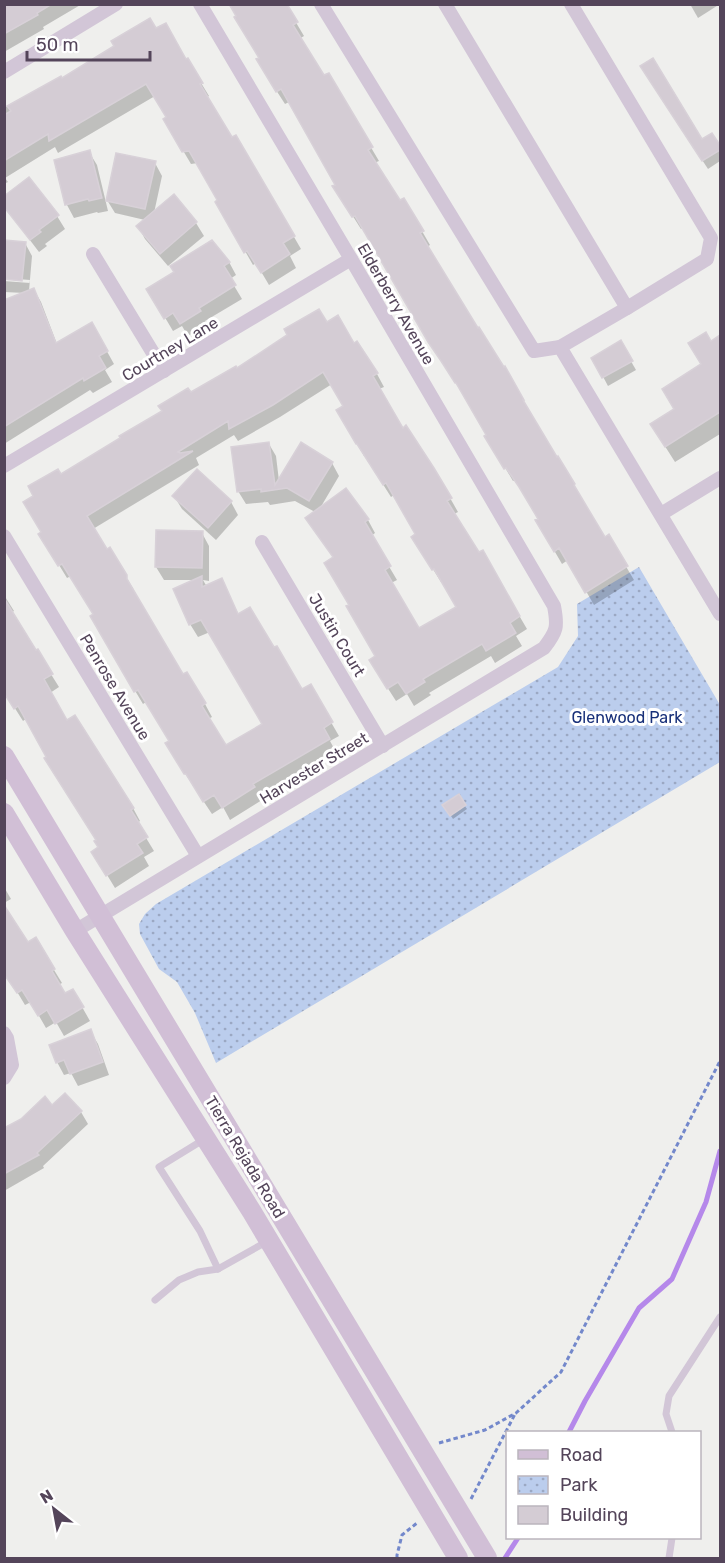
<svg xmlns="http://www.w3.org/2000/svg" width="725" height="1563" viewBox="0 0 725 1563" font-family="Rubik,sans-serif">
<defs>
<pattern id="park-dots" width="8" height="8" patternUnits="userSpaceOnUse" patternTransform="scale(1.5)"><rect width="8" height="8" fill="#bbcded"/><path d="M2 2h.1M6 6h.1" fill="none" stroke="#9ba8c3" stroke-width="1.8" stroke-linecap="round"/></pattern>
</defs>
<rect width="100%" height="100%" fill="#efefed"/>
<path fill="url(#park-dots)" d="M639,567L720,705V762L216,1063L195,1013L177,982L159,969L140,934L139,924L145,914L156,904L558,667L578,636L577,604Z"/>
<g fill="#0003">
<path d="M4,4H82L43,27L44,29L4,52Z"/>
<path d="M285,4L304,36L299,39L323,77L328,75L379,161L374,163L399,202L404,200L430,245L427,247L604,539L608,536L634,580L594,605L568,560L562,564L537,521L540,519L515,480L513,481L494,449L488,435L363,228L361,229L342,199L337,185L289,102L285,104L265,73L261,58Z"/>
<path d="M690,4H720L698,18Z"/>
<path d="M155,30L186,61L195,73L209,96L207,97L231,140L236,137L301,249L290,256L296,268L269,285L256,263L253,265L217,202L219,201L198,163L191,164L172,132L168,118L155,96L58,153L55,147L5,178L8,182L4,184V108L16,101L17,102L62,80Z"/>
<path d="M647,75L701,141L712,135L720,148V161L708,169Z"/>
<path d="M89,152L97,165L108,211L98,213L97,212L74,218L67,205L56,161Z"/>
<path d="M155,163L162,176L154,213L174,196L196,223L204,236L168,266L145,239L138,226L145,220L115,213L107,200Z"/>
<path d="M4,206L57,216L65,229L45,244L47,246L39,252Z"/>
<path d="M25,243L32,256L29,291L34,290L41,302L57,344L99,337L114,364L105,370L112,382L93,393L90,390L4,444V386L25,293L4,292V281L30,283V280L4,278Z"/>
<path d="M229,262L236,275L230,279L242,299L205,321L207,324L188,336L182,326L173,331L148,289Z"/>
<path d="M326,324L353,345L377,374L384,387L379,389L402,430L433,468L458,512L454,514L479,554L482,552L527,629L516,636L522,646L495,663L491,656L429,693L431,695L414,706L407,694L396,701L378,673L377,657L351,606L334,558L315,512L295,501L270,505L268,502L246,504L238,491L269,444L276,456L279,481L332,463L339,476L319,510L368,520L375,533L371,536L397,580L391,583L418,631L458,608L443,581L441,582L421,550L417,534L394,495L391,497L365,456H364L338,410L345,406L332,384L280,417L238,441L234,435L196,458L199,465L93,529L106,551L109,549L134,590V593L183,676L205,704L212,717L208,719L226,747L264,724L210,632L198,637L190,624L196,580H164L156,567L202,533L209,546V581L203,580L207,587L221,580L239,615L274,649L302,691L310,686L339,736L330,741L336,752L260,797L262,800L230,820L223,807L212,814L174,757L171,742L146,702L143,704L119,664L95,615L71,576L67,578L40,534L60,476L190,394Z"/>
<path d="M720,337V434L675,462L661,440L675,410L703,365L710,343Z"/>
<path d="M620,342L636,370L608,386L593,358Z"/>
<path d="M174,496L231,502L238,515L216,540L182,509Z"/>
<path d="M4,595L14,611L12,612L59,687L50,693L66,722L133,808L140,821L137,823L154,851L144,857L149,866L115,888L101,865L100,848L98,841L27,718L23,721L4,691Z"/>
<path d="M458,796L467,809L453,819L444,805Z"/>
<path d="M4,887L11,899L4,903Z"/>
<path d="M35,939L62,983L58,985L65,995L73,991L90,1021L64,1036L56,1022L46,1028L31,1002L25,1005L13,985L28,944Z"/>
<path d="M90,1031L98,1044L109,1075L78,1086L71,1073L64,1075L57,1062Z"/>
<path d="M52,1107L81,1112L88,1124L43,1166L44,1168L4,1191V1130Z"/>
</g>
<g fill="none" stroke-linecap="round" stroke-linejoin="round">
<g stroke="#b588ea" stroke-width="5">
<path d="M569,1432L585,1401L639,1308L672,1279L706,1202L720,1151"/>
<path d="M505,1558L518,1538"/>
</g>
</g>
<g fill="#d4ccd4" stroke="#d8d1d8" stroke-width="1.5">
<path d="M4,4H52L37,13L38,15L4,34Z"/>
<path d="M229,4H287L298,22L293,25L324,75L329,73L373,147L368,150L400,200L404,198L424,231L420,233L478,328L479,327L504,367L505,366L524,400H523L557,457L558,456L575,484L574,485L605,537L609,534L628,566L585,593L559,548L554,552L535,520L538,519L519,487L506,468L504,469L484,436L486,435L456,383H455L441,361L428,342L355,216L352,217L332,186L335,185L281,89L276,92L256,59L259,58L234,17L236,16Z"/>
<path d="M150,18L156,28L166,23L186,59L188,58L203,83L200,84L232,137L236,135L295,236L283,243L290,254L261,273L247,251L244,253L215,202L217,200L189,151L182,152L163,119L166,117L146,84L49,141L48,134L4,161V115L11,111L7,106L61,76L62,78L114,46L111,41Z"/>
<path d="M653,58L702,139L712,133L720,145V150L702,161L640,66Z"/>
<path d="M90,150L102,198L89,201L88,199L65,205L54,160Z"/>
<path d="M116,153L156,161L145,209L106,201Z"/>
<path d="M29,177L59,215L39,230L41,232L30,240L4,207V196Z"/>
<path d="M174,194L197,222L160,254L136,226Z"/>
<path d="M4,240L26,242L22,281L4,279Z"/>
<path d="M212,240L230,262L224,266L236,285L199,308L201,311L180,324L173,313L164,319L146,289L174,272L170,266Z"/>
<path d="M34,288L56,343L92,322L108,351L99,356L106,368L84,381L83,378L4,427V300Z"/>
<path d="M319,309L327,322L338,315L354,343L357,341L378,373L373,376L403,428L406,425L434,468L452,498L447,501L479,552L483,550L520,616L510,623L516,633L486,651L482,644L423,679L425,682L406,694L398,682L387,689L369,660L375,656L346,606L349,605L324,563L333,557L305,518L346,488L369,519L365,522L391,566L385,570L419,628L456,607L434,569L432,570L411,537L415,534L386,483L383,485L357,444H356L336,410L343,406L323,372L273,405L229,429L228,421L178,452L180,453L193,451L87,516L107,549L110,547L127,575V579L183,674L187,672L206,703L202,706L226,745L262,724L201,620L189,625L173,589L202,576V587L222,578L238,614L250,607L274,647L277,646L302,689L311,684L333,722L324,728L330,739L253,784L255,787L222,808L214,795L203,802L186,774H184L165,743L169,741L138,690L134,692L90,616L93,614L62,564L58,566L38,534L41,532L23,502L33,496L28,486L58,469L61,474L120,438L119,436L162,411L158,406L188,388L191,392L236,366L237,368L287,335L284,329Z"/>
<path d="M706,332L711,341L720,335V412L665,447L650,424L674,409L662,389L701,364L688,343Z"/>
<path d="M621,340L633,361L602,378L591,358Z"/>
<path d="M269,442L275,485L301,442L333,462L309,501L287,488L261,492V489L237,492L231,447Z"/>
<path d="M197,469L232,501L208,528L172,496Z"/>
<path d="M156,530L203,531L202,568L155,567Z"/>
<path d="M4,598L36,650L38,649L53,674L44,679L67,720L75,715L134,808L131,810L148,837L137,844L143,853L106,876L91,852L98,847L94,841L96,840L44,758L46,757L18,706L14,709L4,693Z"/>
<path d="M459,794L466,805L450,816L442,805Z"/>
<path d="M4,905L28,942L36,937L55,969L52,971L65,993L73,989L84,1007L55,1024L47,1010L38,1016L22,990L17,993L4,974Z"/>
<path d="M91,1029L103,1062L70,1074L64,1060L56,1063L49,1045Z"/>
<path d="M65,1093L82,1111L37,1153L39,1155L4,1174V1128L21,1119L45,1096L52,1105Z"/>
</g>
<g fill="none" stroke-linecap="round" stroke-linejoin="round">
<g stroke="#7388cb" stroke-width="3" stroke-dasharray="4.5 3" stroke-linecap="butt">
<path d="M439,1443L485,1430L516,1413L561,1372L720,1061"/>
<path d="M471,1499L515,1414"/>
<path d="M397,1558V1555L402,1535L417,1523"/>
</g>
<g stroke="#d2c6d7" stroke-width="7">
<path d="M203,1140L159,1167L200,1231L218,1269"/>
<path d="M155,1300L179,1280L198,1272L218,1269L268,1241"/>
<path d="M672,1432L666,1414L669,1396L720,1317"/>
<path d="M669,1558L672,1538"/>
</g>
<g stroke="#d2c6d7" stroke-width="14">
<path d="M321,4L534,351L560,347L720,614"/>
<path d="M445,4L627,308"/>
<path d="M4,72L116,4"/>
<path d="M93,254L164,371"/>
<path d="M560,347L627,308L707,259L711,238L571,4"/>
<path d="M4,466L351,259"/>
<path d="M661,514L720,478"/>
<path d="M4,536L198,856"/>
<path d="M262,542L383,746"/>
<path d="M75,931L544,648C557,631 558,627 554,606L351,259L200,4"/>
<path d="M4,1033L7,1038L12,1065L4,1078"/>
</g>
<g stroke="#d1bfd6" stroke-width="20">
<path d="M4,756L487,1558"/>
<path d="M4,813L75,931L252,1212L458,1558"/>
</g>
</g>
<g text-anchor="middle" dominant-baseline="central" stroke-width="6" stroke-linejoin="round" paint-order="stroke">
<g font-size="16" fill="#54455a" stroke="#fff">
<text transform="translate(396 304) rotate(60)">Elderberry Avenue</text>
<text transform="translate(170 349) rotate(-31)">Courtney Lane</text>
<text transform="translate(337 635) rotate(59)">Justin Court</text>
<text transform="translate(115 687) rotate(59)">Penrose Avenue</text>
<text transform="translate(314 768) rotate(-31)">Harvester Street</text>
<text transform="translate(245 1157) rotate(59)">Tierra Rejada Road</text>
</g>
<g font-size="16" fill="#183079" stroke="#fff">
<text x="627" y="717">Glenwood Park</text>
</g>
</g>
<rect width="725" height="1563" fill="none" stroke="#54455a" stroke-width="12"/>
<rect x="506" y="1431" width="195" height="108" fill="#ffffff" stroke="#bbb5bd" stroke-width="1.5"/>
<rect x="518" y="1450" width="30" height="9" fill="#d1bfd6" stroke="#bbb5bd" stroke-width="1.5"/>
<text x="560" y="1461" font-size="18" fill="#54455a">Road</text>
<rect x="518" y="1476" width="30" height="18" fill="url(#park-dots)" stroke="#bbb5bd" stroke-width="1.5"/>
<text x="560" y="1491" font-size="18" fill="#54455a">Park</text>
<rect x="518" y="1506" width="30" height="18" fill="#d4ccd4" stroke="#bbb5bd" stroke-width="1.5"/>
<text x="560" y="1521" font-size="18" fill="#54455a">Building</text>
<g transform="translate(54 1509) rotate(329)" stroke="#ffffff" stroke-width="4.5" paint-order="stroke">
<path d="M0-4.5L10 22L0 15L-10 22Z" fill="#54455a"/>
<text y="-9" font-size="16" font-weight="bold" text-anchor="middle" fill="#54455a">N</text>
</g>
<path d="M27 51v9h123v-9" fill="none" stroke="#54455a" stroke-width="3"/>
<text x="36" y="51" font-size="18" fill="#54455a" stroke="#ffffff" stroke-width="4.5" paint-order="stroke">50 m</text>
</svg>
